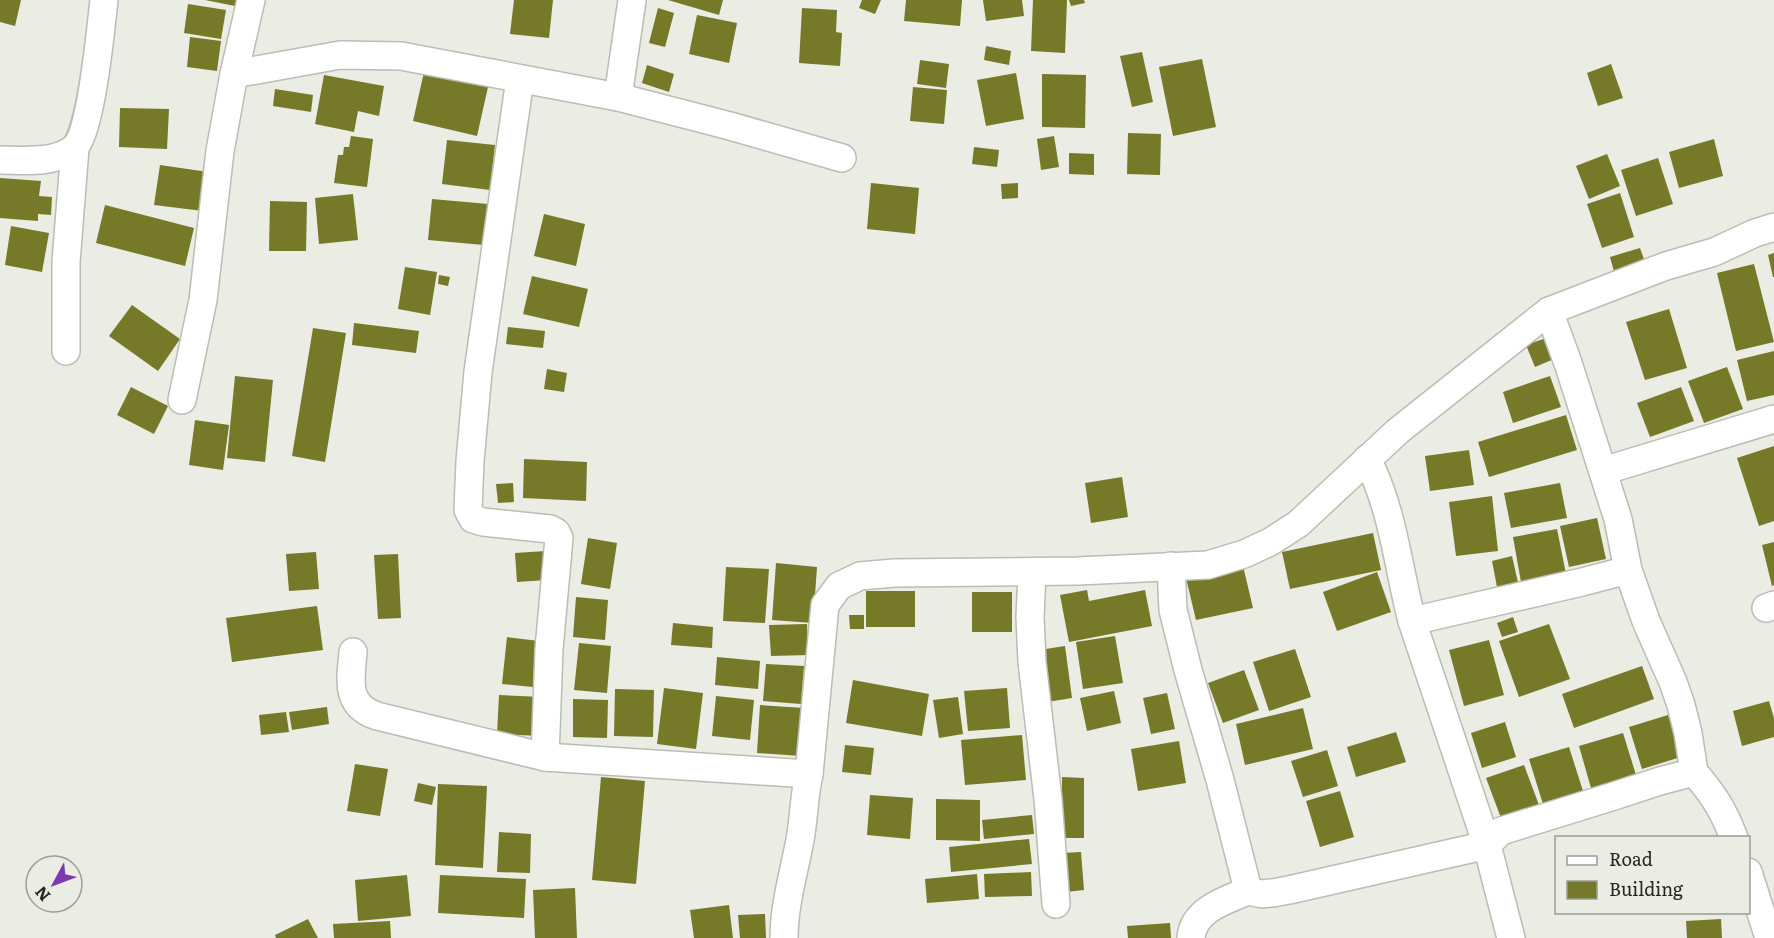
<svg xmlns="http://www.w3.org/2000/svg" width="1774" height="938" viewBox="0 0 1774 938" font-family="Literata,serif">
<rect width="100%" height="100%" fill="#ebece3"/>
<g fill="#757928">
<path d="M0,0H21L15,26L0,22Z"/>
<path d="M205,0H241L240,7Z"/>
<path d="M514,0H553L549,38L510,34Z"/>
<path d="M668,0H723L719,15Z"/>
<path d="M862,0H881L875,14L859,8Z"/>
<path d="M906,0H962L960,26L904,21Z"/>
<path d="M983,0H1022L1024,16L986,21Z"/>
<path d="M1033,0H1067L1065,53L1031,51Z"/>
<path d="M1069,0H1084L1085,3L1071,6Z"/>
<path d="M188,4L226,10L221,39L184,33Z"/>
<path d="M658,8L674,13L665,47L649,43Z"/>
<path d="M802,8L837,10L836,32L842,33L840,66L799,63Z"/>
<path d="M697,15L737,23L729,63L689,54Z"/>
<path d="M190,37L221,41L217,71L187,67Z"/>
<path d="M986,46L1011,51L1009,65L984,60Z"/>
<path d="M1142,52L1153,102L1132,107L1120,56Z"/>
<path d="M1202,59L1216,127L1173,136L1159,67Z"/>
<path d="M920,60L949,64L946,88L917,84Z"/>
<path d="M1611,64L1623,98L1598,106L1587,73Z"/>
<path d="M647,65L674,74L669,92L642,83Z"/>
<path d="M424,72L488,87L477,136L413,121Z"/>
<path d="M1016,73L1024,119L986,126L977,80Z"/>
<path d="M1042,74L1086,75L1085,128L1042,127Z"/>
<path d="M324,75L384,86L379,116L358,111L354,132L315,124Z"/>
<path d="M913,87L947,90L944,124L910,121Z"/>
<path d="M275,89L313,95L311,112L273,106Z"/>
<path d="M120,108L169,109L167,149L119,147Z"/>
<path d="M1128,133L1161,134L1160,175L1127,174Z"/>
<path d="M351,136L373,139L367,187L334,183L338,155H343L344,147H349Z"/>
<path d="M1054,136L1059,167L1041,170L1037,139Z"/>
<path d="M1714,139L1723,176L1679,188L1669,152Z"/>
<path d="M447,140L495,145L490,190L442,184Z"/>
<path d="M974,147L999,150L997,167L972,164Z"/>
<path d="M1069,153L1094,154V175L1069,174Z"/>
<path d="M1607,154L1620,186L1589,199L1576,166Z"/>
<path d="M1658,158L1673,204L1636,216L1621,170Z"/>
<path d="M160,165L208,172L203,211L154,205Z"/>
<path d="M0,178L41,181L39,196L52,197L51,215L38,214V221L0,218Z"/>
<path d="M871,183L919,188L915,234L867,229Z"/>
<path d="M1018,183V198L1002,199L1001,184Z"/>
<path d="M1620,193L1634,237L1602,248L1587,204Z"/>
<path d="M353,194L358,240L319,244L315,198Z"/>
<path d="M432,199L488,204L484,245L428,240Z"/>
<path d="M270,201L307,202L306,251H269Z"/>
<path d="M105,205L194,228L185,266L96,243Z"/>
<path d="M544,214L585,224L576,266L534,256Z"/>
<path d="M11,226L49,233L42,272L5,265Z"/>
<path d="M1640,248L1646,265L1615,275L1610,257Z"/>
<path d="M1774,253V277H1773L1768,255Z"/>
<path d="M1754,264L1774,342L1736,351L1717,273Z"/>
<path d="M405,267L437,272L430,315L398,309Z"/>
<path d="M439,275L450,277L448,286L438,284Z"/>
<path d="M532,276L588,289L579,327L523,314Z"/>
<path d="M132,305L180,339L158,371L109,336Z"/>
<path d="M1669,309L1687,368L1645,380L1626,322Z"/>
<path d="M354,323L419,331L416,353L352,345Z"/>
<path d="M508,327L545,331L543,348L506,344Z"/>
<path d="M313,328L346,333L325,462L292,456Z"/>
<path d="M1546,338L1554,359L1535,367L1526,345Z"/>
<path d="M1774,351V395L1747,401L1737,360Z"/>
<path d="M1727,367L1743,409L1704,423L1688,381Z"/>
<path d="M547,369L567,373L564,392L544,389Z"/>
<path d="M235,376L273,380L265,462L227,458Z"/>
<path d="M1550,376L1561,407L1513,423L1503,392Z"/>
<path d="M131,387L168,406L154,434L117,415Z"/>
<path d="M1681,387L1694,421L1650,437L1637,403Z"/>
<path d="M1566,415L1577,450L1489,477L1478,442Z"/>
<path d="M195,420L229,425L223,470L189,465Z"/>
<path d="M1774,446V521L1759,526L1737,458Z"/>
<path d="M1469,450L1474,485L1430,491L1425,456Z"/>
<path d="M524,459L587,462L586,501L523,498Z"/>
<path d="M1122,477L1128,517L1091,523L1085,483Z"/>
<path d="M513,483L514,502L498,503L496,484Z"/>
<path d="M1560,483L1567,518L1511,528L1504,493Z"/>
<path d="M1492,496L1498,551L1456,556L1449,502Z"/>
<path d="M1597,518L1606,559L1569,567L1560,526Z"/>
<path d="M1557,529L1566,574L1521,582L1513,537Z"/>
<path d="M1373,533L1381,570L1290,589L1282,552Z"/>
<path d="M588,538L617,543L610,589L581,584Z"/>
<path d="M1774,542V585L1772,586L1762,545Z"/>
<path d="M546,551L547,580L517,582L515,553Z"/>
<path d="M316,552L319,589L289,591L286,554Z"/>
<path d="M398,554L401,618L378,619L374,555Z"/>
<path d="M1512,556L1519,587L1498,592L1492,561Z"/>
<path d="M776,563L817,567L813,623L772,620Z"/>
<path d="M1243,566L1253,608L1196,620L1186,578Z"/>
<path d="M726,567L769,569L765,623L723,621Z"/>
<path d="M1377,572L1391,612L1337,631L1323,592Z"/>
<path d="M1087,590L1089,601L1145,590L1152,626L1069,642L1060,595Z"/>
<rect x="866" y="591" width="49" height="36"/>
<rect x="972" y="592" width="40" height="40"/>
<path d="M576,597L608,600L605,640L573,637Z"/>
<path d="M317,606L323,650L232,662L226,618Z"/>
<path d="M849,615H864V629H850Z"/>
<path d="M1513,617L1518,632L1502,637L1497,623Z"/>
<path d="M673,623L713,627L712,648L671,645Z"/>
<path d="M807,624L808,655L771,656L769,625Z"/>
<path d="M1549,624L1570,679L1519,697L1499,641Z"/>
<path d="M1115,636L1123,683L1083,689L1076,642Z"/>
<path d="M507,637L547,642L542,688L502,684Z"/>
<path d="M1489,640L1504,695L1464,706L1449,650Z"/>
<path d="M579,643L611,646L607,693L574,690Z"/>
<path d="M1065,646L1072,698L1047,702L1039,650Z"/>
<path d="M1295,649L1311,697L1269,711L1253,662Z"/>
<path d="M717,657L760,661L758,689L715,685Z"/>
<path d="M766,664L804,666L801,704L763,701Z"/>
<path d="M1642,666L1654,699L1574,728L1562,694Z"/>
<path d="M1244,670L1259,710L1223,723L1208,683Z"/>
<path d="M853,680L929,694L922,736L846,723Z"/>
<path d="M664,688L703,693L696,749L657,744Z"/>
<path d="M1007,688L1010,728L968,731L964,691Z"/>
<path d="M615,689L654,690L653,737L614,736Z"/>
<path d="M1114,691L1121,723L1087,731L1080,698Z"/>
<path d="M1167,693L1175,729L1151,734L1143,698Z"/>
<path d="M499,695L542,697L540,736L497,734Z"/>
<path d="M716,696L754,700L750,740L712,736Z"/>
<path d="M958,697L963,734L939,738L933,700Z"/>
<path d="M573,699L608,700L607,738L573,737Z"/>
<path d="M1769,701L1774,718V737L1742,746L1733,711Z"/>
<path d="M760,705L804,708L801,756L757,753Z"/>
<path d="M327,707L329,724L292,730L289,712Z"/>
<path d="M1303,708L1313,749L1245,765L1236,724Z"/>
<path d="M286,712L289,732L261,735L259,715Z"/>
<path d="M1668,715L1681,757L1642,769L1629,727Z"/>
<path d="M1505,722L1516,757L1482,768L1471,733Z"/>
<path d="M1396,732L1406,762L1356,777L1347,747Z"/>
<path d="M1623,733L1636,775L1591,788L1579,746Z"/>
<path d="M1022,735L1026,780L965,785L961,740Z"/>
<path d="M1179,741L1186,783L1138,791L1131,749Z"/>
<path d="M845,745L874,748L871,775L842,772Z"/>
<path d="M1569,747L1583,791L1543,804L1529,759Z"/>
<path d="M1327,750L1338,786L1303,797L1291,761Z"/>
<path d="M355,764L388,769L380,816L347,811Z"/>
<path d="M1524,765L1539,805L1501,818L1486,778Z"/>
<path d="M601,777L645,781L636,884L592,880Z"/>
<path d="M1062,777L1084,778V838H1062Z"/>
<path d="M418,783L436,787L432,805L414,801Z"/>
<path d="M438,784L487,786L483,868L435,865Z"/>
<path d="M1340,791L1354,837L1320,847L1306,801Z"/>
<path d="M870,795L913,798L910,839L867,835Z"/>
<path d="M936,799L980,800V841L936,840Z"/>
<path d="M1032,815L1034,834L984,839L982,820Z"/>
<path d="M499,832L531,834L530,873L497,872Z"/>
<path d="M1029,839L1032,864L951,872L949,847Z"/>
<path d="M1081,852L1084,890L1066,892L1062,853Z"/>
<path d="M1031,872L1032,896L985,897L984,874Z"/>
<path d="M977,874L979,899L927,903L925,879Z"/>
<path d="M407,875L411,916L358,921L355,880Z"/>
<path d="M440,875L526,879L524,918L438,913Z"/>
<path d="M575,888L577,938H535L533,890Z"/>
<path d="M729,905L733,938H694L690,910Z"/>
<path d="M765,914L766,938H740L738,915Z"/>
<path d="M308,919L318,938H276L275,935Z"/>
<path d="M1721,919L1722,938H1687L1686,921Z"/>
<path d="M390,921L391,938H334L333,924Z"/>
<path d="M1170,923L1171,938H1128L1127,926Z"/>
</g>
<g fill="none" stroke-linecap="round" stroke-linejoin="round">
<defs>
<g id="minor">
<path d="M234,74L340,55L401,56L618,97L730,126L842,158"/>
<path d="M520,79L478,372L470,461L468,510L473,519L483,522L550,529L556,532L559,538L549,649L545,757"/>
<path d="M618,97L632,0"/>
<path d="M0,160C23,160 53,164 73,149C91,135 101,27 104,0"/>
<path d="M66,351V262L75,148"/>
<path d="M182,400L203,300L220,151L234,74L251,0"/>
<path d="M1367,459C1393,509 1398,567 1412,621"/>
<path d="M1603,471L1774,419"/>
<path d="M1171,566L1173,610L1188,670L1220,780L1247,886C1255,899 1276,892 1289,890L1487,845L1412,621L1582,582L1628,570"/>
<path d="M1032,572L1030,617L1032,662L1048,799L1056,904"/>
<path d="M1766,608L1774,605"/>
<path d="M353,652C351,679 344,705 377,716L545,757L809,774"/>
<path d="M1694,772C1713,794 1724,811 1734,838"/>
<path d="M1748,872L1769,938"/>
<path d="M784,938C784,905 794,872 800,840C804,818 804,796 809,774L825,605L839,586L860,576L894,573L1078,571L1208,565L1244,554L1270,542L1298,524L1398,431L1549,311L1666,266L1714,252L1755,233L1774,227"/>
<path d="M1191,938C1193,909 1227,900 1250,890"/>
<path d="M1511,938L1487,845L1501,831L1614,796L1660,781L1694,772L1688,733L1681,705L1673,682L1646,621L1628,570L1618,519L1568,363L1549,311"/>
</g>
</defs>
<use href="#minor" stroke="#bbbcb3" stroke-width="30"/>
<use href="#minor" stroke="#fff" stroke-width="27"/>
</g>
<rect x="1555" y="836" width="195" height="78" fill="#ebece3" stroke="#9c9d97" stroke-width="1.5"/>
<rect x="1567" y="856" width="30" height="9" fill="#ffffff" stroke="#9c9d97" stroke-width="1.5"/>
<text x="1609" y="866" font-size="18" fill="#262724">Road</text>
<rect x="1567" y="881" width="30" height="18" fill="#757928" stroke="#9c9d97" stroke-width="1.5"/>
<text x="1609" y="896" font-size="18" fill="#262724">Building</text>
<g transform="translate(54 884) rotate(229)"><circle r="28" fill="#ebece3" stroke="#9c9d97" stroke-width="1.5"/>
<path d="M0-4.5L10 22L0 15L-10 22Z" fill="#7b3aaf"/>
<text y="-9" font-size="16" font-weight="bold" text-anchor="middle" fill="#262724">N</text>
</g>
</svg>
